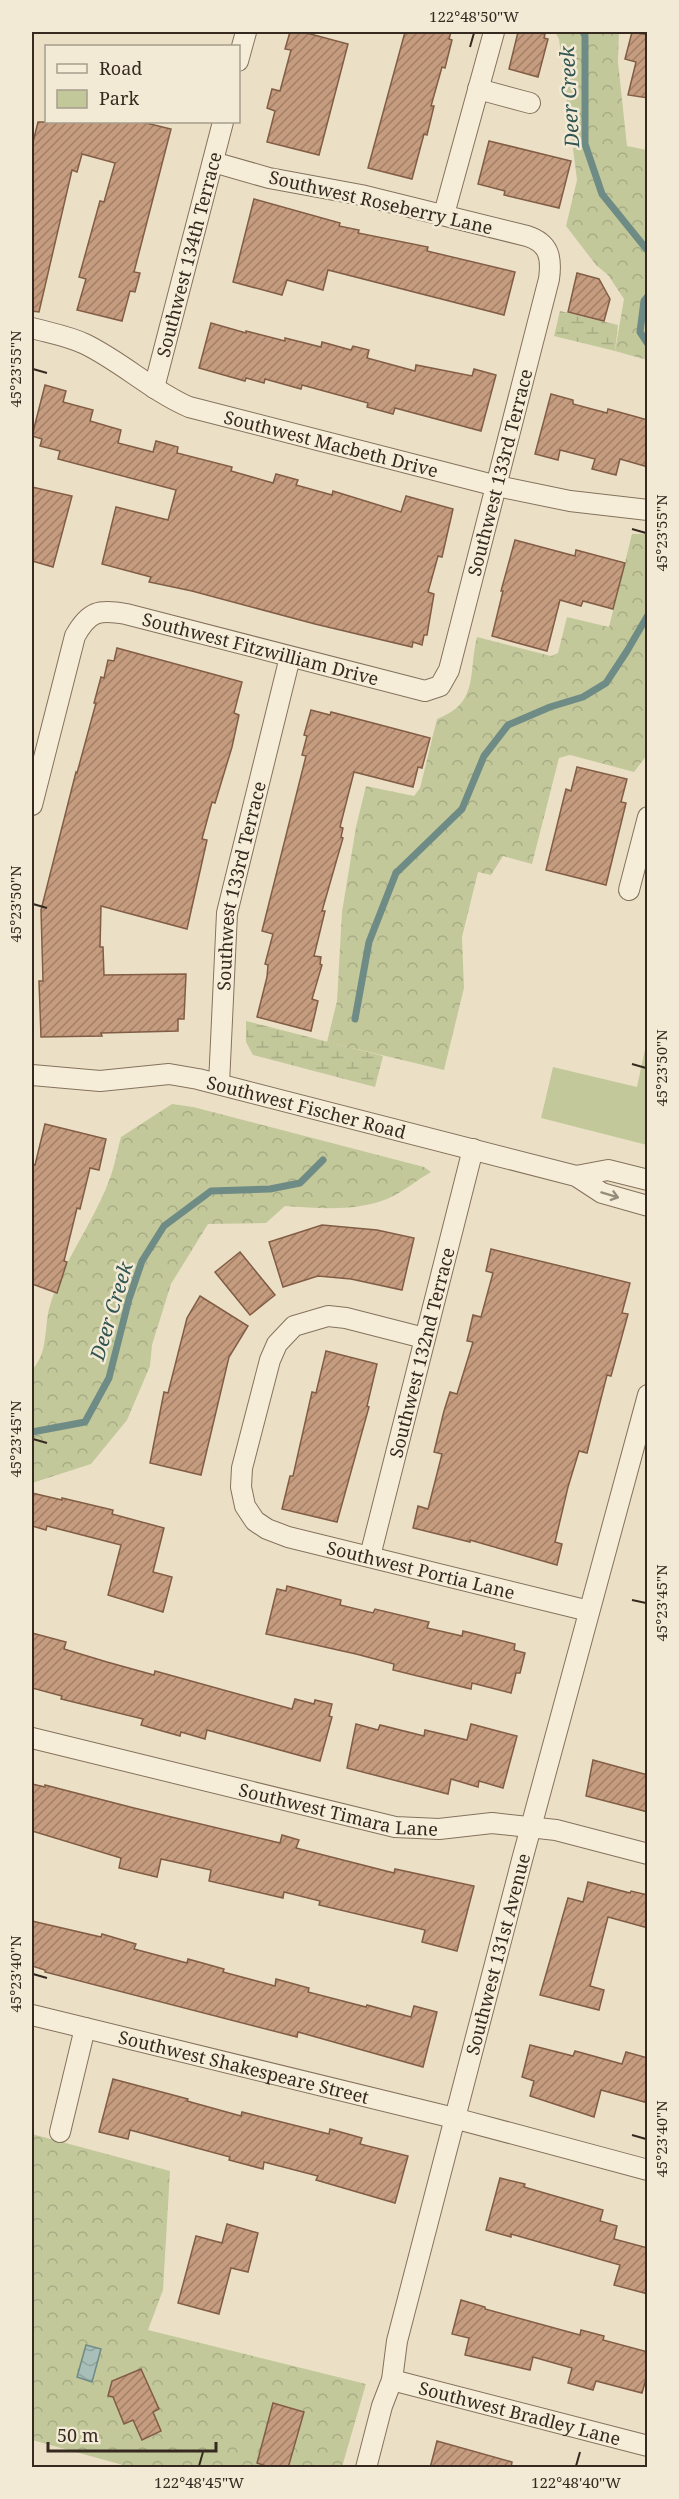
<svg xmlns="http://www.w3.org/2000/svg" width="679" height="2499" viewBox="0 0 679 2499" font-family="'Noto Serif',serif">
<defs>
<pattern id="forest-crowns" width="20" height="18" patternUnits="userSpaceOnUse" patternTransform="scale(1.5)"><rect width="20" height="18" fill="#c3c89b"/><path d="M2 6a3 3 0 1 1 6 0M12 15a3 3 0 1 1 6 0" fill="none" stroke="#a8ac85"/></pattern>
<pattern id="wetland-marsh" width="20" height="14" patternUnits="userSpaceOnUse" patternTransform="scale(1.5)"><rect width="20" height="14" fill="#c3c89b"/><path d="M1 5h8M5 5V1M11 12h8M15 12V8" fill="none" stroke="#a8ac85"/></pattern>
<pattern id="water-waves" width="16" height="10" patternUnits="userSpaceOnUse" patternTransform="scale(1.5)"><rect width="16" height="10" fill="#a7bfb8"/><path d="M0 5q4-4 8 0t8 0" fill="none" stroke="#90a49e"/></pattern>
<pattern id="building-hatch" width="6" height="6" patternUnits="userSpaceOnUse" patternTransform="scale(1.5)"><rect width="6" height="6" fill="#c69c7f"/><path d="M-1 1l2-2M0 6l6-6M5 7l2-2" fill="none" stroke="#a27f68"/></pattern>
</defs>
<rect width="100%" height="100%" fill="#ebe0c6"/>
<path fill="#c3c89b" d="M647,1040V1145L541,1118L553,1067L637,1087Z"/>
<g fill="url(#forest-crowns)">
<path d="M555,32H619L618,62L627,146L647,150V360L615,351L624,299L608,275L596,265L566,226L577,180L559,39Z"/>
<path d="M632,534H647V755L634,772L570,755L559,758L532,864L503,856L491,875L478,872L462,937L464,988L444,1070L327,1042L337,1001L342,912L356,827L366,786L414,796L420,788L437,719C480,703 468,672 477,637L551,656L558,653L567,617L609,627Z"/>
<path d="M172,1104L193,1107L424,1167L431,1172C417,1180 403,1192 387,1199C354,1212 319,1208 285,1206L266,1223L208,1224L171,1284L152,1345L150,1366L127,1420L91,1464L32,1483V1370C48,1353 44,1330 49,1309C61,1263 95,1221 110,1178C115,1165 117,1151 121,1137Z"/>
<path d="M32,2134L170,2171L163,2290L148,2330L366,2384L342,2467H130L32,2440Z"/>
</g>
<g fill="url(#wetland-marsh)">
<path d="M560,311L618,325L615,351L554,336Z"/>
<path d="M246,1021L383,1056L375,1087L253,1055L246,1042Z"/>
</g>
<path fill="url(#water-waves)" stroke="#6e8c85" stroke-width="1.5" d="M86,2345L101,2349L92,2382L77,2377Z"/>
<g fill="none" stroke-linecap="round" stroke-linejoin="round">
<g stroke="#6e8c85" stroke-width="7">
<path d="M583,32L585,36V144L602,194L648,251"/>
<path d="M648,296L644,301L640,332L648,344"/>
<path d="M355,1019L369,942L396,873L462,809L484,756L508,725L550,707L583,697L606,683L627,651L648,615"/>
<path d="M32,1432L85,1422L109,1378L129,1299L142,1261L164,1226L211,1191L270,1189L300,1183L323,1160"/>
</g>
</g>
<g fill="url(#building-hatch)" stroke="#825d45" stroke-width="1.5">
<path d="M290,32H303L348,44L319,155L267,142L275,111L267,108L272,89L280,91L291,50L285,49Z"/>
<path d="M405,32H451L449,39L452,40L445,68L442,67L431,106H434L427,135L424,134L412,179L368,168Z"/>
<path d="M518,32H535L545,34L544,38L548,39L538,77L509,69Z"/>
<path d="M632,32L648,35V98L628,95L636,62L625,59Z"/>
<path d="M38,122H142L171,129L134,272L140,273L135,292L130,291L122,321L77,310L86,279L79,277L100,201L104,202L115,163L82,154L77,172L72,170L39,312L32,311V146Z"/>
<path d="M489,141L571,161L559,208L504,195L505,191L478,184Z"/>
<path d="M254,199L340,223L339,226L359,230L358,233L428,247L427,251L515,272L504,315L328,270L323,290L287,280L282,295L233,282Z"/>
<path d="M577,273L599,279L610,299L604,321L568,312Z"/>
<path d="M211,323L246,333V331L285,341V338L321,347L322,342L351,350L353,346L369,350L367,358L415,371L416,365L472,376L474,369L496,375L481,431L395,408L393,414L367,407L368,403L302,385L301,389L265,379L264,383L246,378L245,381L199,368Z"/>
<path d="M45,385L66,391L63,402L93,410L90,421L121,430L118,443L153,452L156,441L178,447L177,453L232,467L231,471L273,483L276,474L298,480L296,485L332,495L333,491L401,512L406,496L453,509L442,557L438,556L428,592L434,594L427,635H424L422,645L413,642L412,647L315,624L192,591L149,582L151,577L102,564L116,507L168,520L176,490L58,459L60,451L40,446L42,439L32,436Z"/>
<path d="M551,394L573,400V404L607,413L608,409L648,420V467L620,459L616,475L592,469L595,459L560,450L558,460L535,454Z"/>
<path d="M32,487L72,496L53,567L32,561Z"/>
<path d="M515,540L575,556L576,550L625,563L613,609L583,601L581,606L560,600L547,651L492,636L503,591H501Z"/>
<path d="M117,648L242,682L234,713L239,715L232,747L215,803L212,802L202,839L207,840L187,929L101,906L100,947H103L104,975L186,974L184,1019H178V1031L101,1033L102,1036L41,1037L39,981H43L41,910L76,772L77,773L96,703H94L101,677L104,678L108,660L114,661Z"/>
<path d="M311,710L330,715L331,712L430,738L422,768L418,767L413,787L354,772L340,827L343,828L341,837L343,838L322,911H325L314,956L321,957L320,964L322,965L312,999L318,1001L311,1031L257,1017L267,977L268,965L265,964L273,934L262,931L306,756L302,755L307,736L304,735Z"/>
<path d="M577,767L627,779L621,802L626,803L606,885L546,870L566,789L571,791Z"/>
<path d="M45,1124L106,1139L99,1170L90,1168L80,1209L77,1208L64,1261L67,1262L57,1293L32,1284V1164L35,1165Z"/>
<path d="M322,1225L377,1230L414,1238L402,1290L351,1279L318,1276L283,1287L269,1242Z"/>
<path d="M491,1249L630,1283L622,1313L628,1314L611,1376L607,1375L587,1453L579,1451L568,1487L555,1542L562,1544L557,1565L470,1540V1542L413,1528L418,1506L428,1509L442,1454L434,1452L444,1411L450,1392L457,1394L473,1342L467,1341L473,1315L481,1317L493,1273L486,1271Z"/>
<path d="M240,1252L275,1295L250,1315L215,1272Z"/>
<path d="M200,1296L248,1326L229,1357L201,1475L150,1463L164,1392L168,1393L187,1318Z"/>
<path d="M326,1351L377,1364L367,1406L369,1407L337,1522L282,1509L290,1476H293L312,1392L316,1393Z"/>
<path d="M32,1493L62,1500V1498L113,1510L112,1514L164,1528L153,1572L172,1577L163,1612L108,1595L121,1545L47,1526L46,1530L32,1526Z"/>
<path d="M287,1586L341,1600L340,1605L373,1613L375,1609L429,1622L427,1628L462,1636L463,1631L515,1644L514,1650L525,1653L520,1673H516L511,1693L472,1683L471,1689L393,1670L394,1664L356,1654L266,1634L277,1589L286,1591Z"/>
<path d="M32,1633L66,1642L64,1649L107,1662L154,1675L155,1671L292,1709L295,1699L314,1704L315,1700L332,1704L329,1716L332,1717L320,1761L207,1730L205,1739L181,1732L180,1736L141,1725L143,1719L61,1699L62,1696L32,1688Z"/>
<path d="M356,1724L378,1730L380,1725L424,1736L425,1730L467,1740L471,1724L517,1736L503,1788L479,1781L478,1787L451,1779L448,1794L347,1768Z"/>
<path d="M593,1760L648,1775V1812L586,1796Z"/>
<path d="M32,1784L45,1787V1785L134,1808L280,1843L282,1835L299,1840L296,1848L394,1873L395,1869L474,1886L457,1951L422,1942L425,1930L319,1905L320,1901L284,1892L283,1898L209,1881L211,1870L161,1859L157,1877L119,1868L121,1858L32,1831Z"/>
<path d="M588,1882L630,1893L631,1891L648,1895V1928L608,1917L590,1986L604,1990L599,2010L540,1995L568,1898L583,1902Z"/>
<path d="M32,1921L101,1937L102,1934L136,1944L134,1949L187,1963L188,1959L224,1969L223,1972L275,1986L276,1979L309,1988L308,1992L366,2007L367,2005L411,2017L414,2006L437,2012L423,2067L298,2032L297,2037L45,1972V1970L32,1966Z"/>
<path d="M530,2045L573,2056L575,2051L622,2064L626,2052L648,2058V2103L601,2090L594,2117L530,2096L534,2081L522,2077Z"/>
<path d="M113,2079L188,2099L187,2101L241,2116L242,2112L329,2134L330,2129L362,2138L360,2144L408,2156L395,2203L316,2180L318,2176L264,2162L263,2169L229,2160L230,2157L130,2130L128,2139L99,2132Z"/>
<path d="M500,2178L525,2184L524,2187L603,2210L600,2221L617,2226L614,2239L648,2248V2294L614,2285L620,2265L511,2234V2237L486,2230Z"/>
<path d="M227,2224L258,2233L248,2272L231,2268L219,2314L178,2303L196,2236L222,2243Z"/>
<path d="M461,2300L485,2307V2309L580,2335L581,2330L604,2336L603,2340L648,2352V2372L642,2393L596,2381L593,2390L568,2383L572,2368L533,2357L530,2370L465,2355L469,2338L452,2334Z"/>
<path d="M141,2369L159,2409L153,2412L161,2431L142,2440L133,2420L124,2424L113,2397L108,2396L112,2381Z"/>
<path d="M273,2403L304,2412L288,2468H272L257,2463Z"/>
<path d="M437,2441L512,2462L511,2468H430Z"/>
</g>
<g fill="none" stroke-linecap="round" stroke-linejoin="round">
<defs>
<g id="minor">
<path d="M238,61L246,32"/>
<path d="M478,89L530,103"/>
<path d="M444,214L494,32"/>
<path id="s1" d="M32,328C50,333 68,336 85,344C122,362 152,391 189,407L497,486L570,501L648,510"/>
<path id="s2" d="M154,388L223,122"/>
<path id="s3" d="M32,805L75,636C89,611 99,609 126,614L425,691L440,686L449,670L549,279C552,257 549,243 527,236L361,195L269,178L213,162"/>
<path d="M629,890L648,817"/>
<path id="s4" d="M32,1075L100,1081L169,1074L198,1079L576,1176L602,1193L648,1206"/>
<path id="s5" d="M219,1084L227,913L290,657"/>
<path d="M576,1176L608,1170L648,1180"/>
<path id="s6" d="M424,1338L346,1318L328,1316L294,1326L277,1344L270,1360L242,1468L241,1487L245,1506L255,1521L267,1529L288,1537L589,1611"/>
<path id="s7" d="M370,1556L473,1149"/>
<path id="s8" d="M32,1738L395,1827L439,1829L492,1823L556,1830L648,1854"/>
<path id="s9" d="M32,2015L454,2118L648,2170"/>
<path d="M60,2132L85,2028"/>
<path id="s10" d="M392,2380L648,2446"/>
<path id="s11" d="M366,2468L382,2406L392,2380L397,2341L522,1860L648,1395"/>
</g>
</defs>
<use href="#minor" stroke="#85725d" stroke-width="22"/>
<use href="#minor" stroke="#f6edd9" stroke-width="20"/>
</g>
<defs><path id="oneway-shaft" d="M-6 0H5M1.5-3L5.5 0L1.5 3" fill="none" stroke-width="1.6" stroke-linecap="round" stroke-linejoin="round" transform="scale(1.5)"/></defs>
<use stroke="#968c7c" href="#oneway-shaft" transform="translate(610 1195) rotate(17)"/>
<path fill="none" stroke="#362a20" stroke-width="2" d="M470,47L474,33M33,369L47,373M632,529L646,533M33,904L47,908M632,1064L646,1068M33,1439L47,1443M632,1600L646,1603M33,1974L47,1978M632,2135L646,2139M199,2466L203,2452M576,2466L580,2452"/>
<g text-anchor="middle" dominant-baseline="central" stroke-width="5" stroke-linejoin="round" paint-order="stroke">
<g font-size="18" fill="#362a20" stroke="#f3ead5">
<text transform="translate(381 202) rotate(13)">Southwest Roseberry Lane</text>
<text stroke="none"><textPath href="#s2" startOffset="138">Southwest 134th Terrace</textPath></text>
<text stroke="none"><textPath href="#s1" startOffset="324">Southwest Macbeth Drive</textPath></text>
<text stroke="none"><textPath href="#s3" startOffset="783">Southwest 133rd Terrace</textPath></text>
<text stroke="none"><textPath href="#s3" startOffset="375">Southwest Fitzwilliam Drive</textPath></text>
<text stroke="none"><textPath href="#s5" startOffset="200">Southwest 133rd Terrace</textPath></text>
<text stroke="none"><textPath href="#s4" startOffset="279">Southwest Fischer Road</textPath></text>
<text stroke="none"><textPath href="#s7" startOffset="210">Southwest 132nd Terrace</textPath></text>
<text stroke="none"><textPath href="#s6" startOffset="518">Southwest Portia Lane</textPath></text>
<text stroke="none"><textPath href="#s8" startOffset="315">Southwest Timara Lane</textPath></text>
<text stroke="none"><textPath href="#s11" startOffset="531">Southwest 131st Avenue</textPath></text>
<text stroke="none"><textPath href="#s9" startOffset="218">Southwest Shakespeare Street</textPath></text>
<text stroke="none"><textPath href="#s10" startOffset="132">Southwest Bradley Lane</textPath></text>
</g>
<g font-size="20" font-style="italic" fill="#305552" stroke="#f3ead5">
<text transform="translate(569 97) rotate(-93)">Deer Creek</text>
<text transform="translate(111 1311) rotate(-73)">Deer Creek</text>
</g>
</g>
<rect width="679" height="2499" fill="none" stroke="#f3ead5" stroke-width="66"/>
<rect x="45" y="45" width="195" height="78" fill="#f3ead5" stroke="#a79d8d" stroke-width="1.5"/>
<rect x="57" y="64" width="30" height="9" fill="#f6edd9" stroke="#a79d8d" stroke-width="1.5"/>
<text x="99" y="75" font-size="18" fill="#362a20">Road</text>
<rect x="57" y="90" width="30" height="18" fill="#c3c89b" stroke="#a79d8d" stroke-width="1.5"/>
<text x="99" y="105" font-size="18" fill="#362a20">Park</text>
<path d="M48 2442v9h168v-9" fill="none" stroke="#362a20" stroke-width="3"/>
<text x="57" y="2442" font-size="18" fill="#362a20" stroke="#f3ead5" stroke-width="4.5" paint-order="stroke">50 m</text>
<rect x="33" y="33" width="613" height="2433" fill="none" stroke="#362a20" stroke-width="2"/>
<g font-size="15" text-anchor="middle" fill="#362a20">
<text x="474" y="22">122°48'50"W</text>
<text transform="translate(16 369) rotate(-90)" y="5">45°23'55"N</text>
<text transform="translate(662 533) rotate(-90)" y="5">45°23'55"N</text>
<text transform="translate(16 904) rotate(-90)" y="5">45°23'50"N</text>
<text transform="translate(662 1068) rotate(-90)" y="5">45°23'50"N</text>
<text transform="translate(16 1439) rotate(-90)" y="5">45°23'45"N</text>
<text transform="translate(662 1603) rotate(-90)" y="5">45°23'45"N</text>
<text transform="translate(16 1974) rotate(-90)" y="5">45°23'40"N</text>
<text transform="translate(662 2139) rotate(-90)" y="5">45°23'40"N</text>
<text x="199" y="2488">122°48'45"W</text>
<text x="576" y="2488">122°48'40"W</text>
</g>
</svg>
